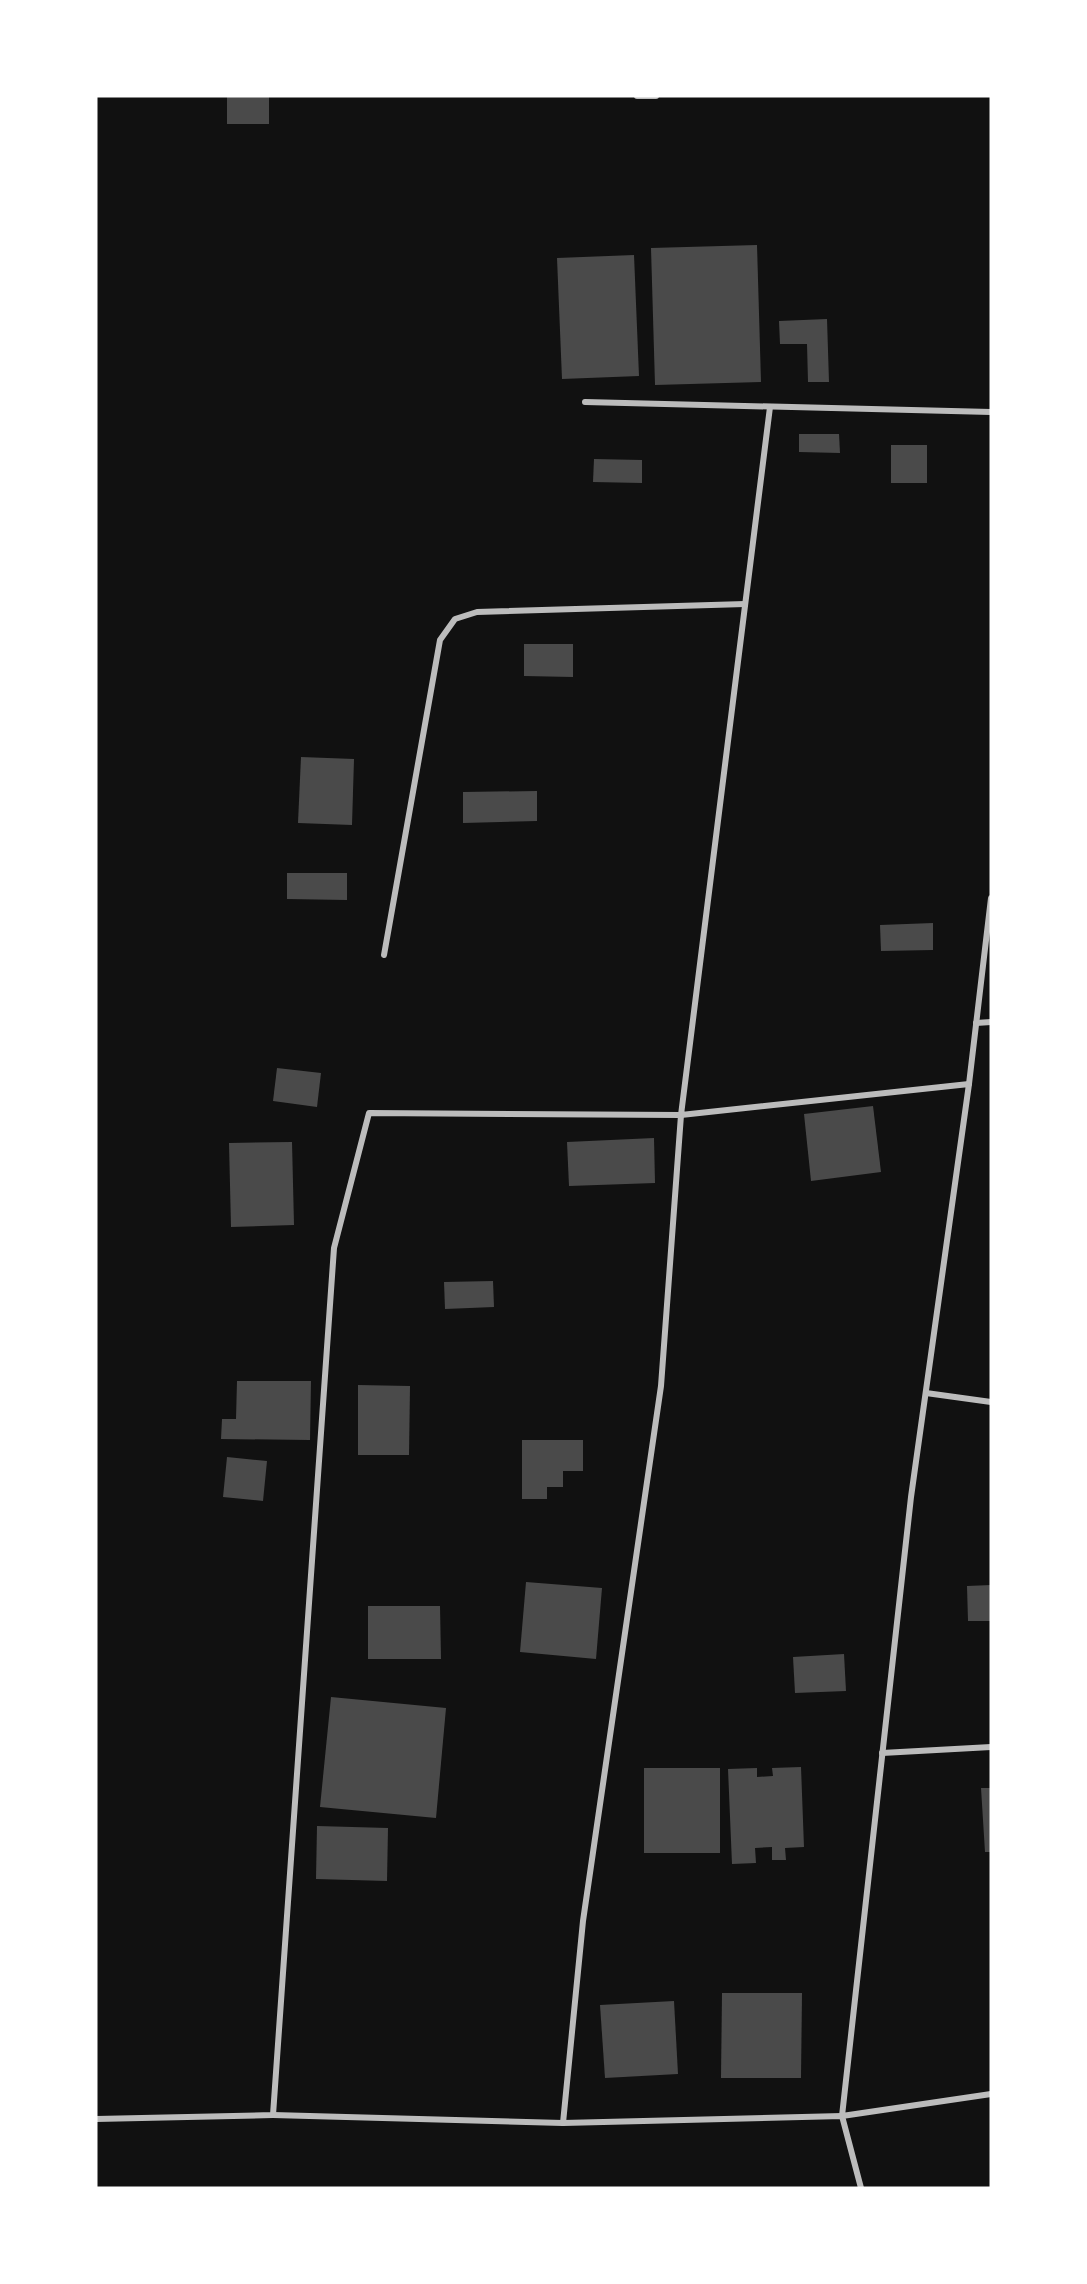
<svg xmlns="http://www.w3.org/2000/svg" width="1087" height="2284" viewBox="0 0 1087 2284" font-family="'Public Sans',sans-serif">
<rect width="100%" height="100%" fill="#111"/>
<g fill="#4a4a4a">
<rect x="227" y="96" width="42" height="28"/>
<path d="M757,245L761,382L655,385L651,248Z"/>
<path d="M634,255L639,376L562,379L557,258Z"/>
<path d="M827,319L829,382H808L807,344H780L779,321Z"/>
<path d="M799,434H839L840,453L799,452Z"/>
<rect x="891" y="445" width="36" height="38"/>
<path d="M594,459L642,460V483L593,482Z"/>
<path d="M524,644H573V677L524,676Z"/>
<path d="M301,757L354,759L352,825L298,823Z"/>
<path d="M537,791V821L463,823V792Z"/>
<path d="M287,873H347V900L287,899Z"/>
<path d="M933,923V950L881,951L880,925Z"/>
<path d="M277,1068L321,1073L317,1107L273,1101Z"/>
<path d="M873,1106L881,1172L811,1181L804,1114Z"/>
<path d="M654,1138L655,1183L569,1186L567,1142Z"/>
<path d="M292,1142L294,1225L231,1227L229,1143Z"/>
<path d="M493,1281L494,1307L445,1309L444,1282Z"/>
<path d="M237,1381H311L310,1440L221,1439L222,1419H236Z"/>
<path d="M358,1385L410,1386L409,1455H358Z"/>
<path d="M522,1440H583V1471H563V1487H547V1499H522Z"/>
<path d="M227,1457L267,1461L263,1501L223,1497Z"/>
<path d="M526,1582L602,1588L596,1659L520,1652Z"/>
<path d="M991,1585V1621H968L967,1586Z"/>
<path d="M368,1606H440L441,1659H368Z"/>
<path d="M844,1654L846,1691L795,1693L793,1657Z"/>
<path d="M331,1697L446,1708L436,1818L320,1807Z"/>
<path d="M801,1767L804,1847L785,1848L786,1860H772V1847L755,1848L756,1863L732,1864L728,1769L757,1768V1777L773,1776L772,1768Z"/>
<rect x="644" y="1768" width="76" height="85"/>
<path d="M981,1788H991V1852H985Z"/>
<path d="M317,1826L388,1828L387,1881L316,1879Z"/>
<path d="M722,1993H802L801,2078H721Z"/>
<path d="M674,2001L678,2074L605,2078L600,2005Z"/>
</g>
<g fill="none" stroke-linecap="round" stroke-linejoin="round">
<g stroke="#bcbcbc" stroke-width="6">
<path d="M637,96H656"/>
<path d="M585,402L991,412"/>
<path d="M770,407L681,1115L969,1084L911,1497L842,2116L991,2094"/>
<path d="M384,955L440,640L455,619L477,612L745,604"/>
<path d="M976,1023L991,1022"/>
<path d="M969,1084L991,898"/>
<path d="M926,1393L991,1402"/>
<path d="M882,1753L991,1747"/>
<path d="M273,2115L563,2123"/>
<path d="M96,2119L273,2115L334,1248L369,1113L681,1115L661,1386L583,1921L563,2123L842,2116L861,2188"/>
</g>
</g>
<rect width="1087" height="2284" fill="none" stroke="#ffffff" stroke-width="195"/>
</svg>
